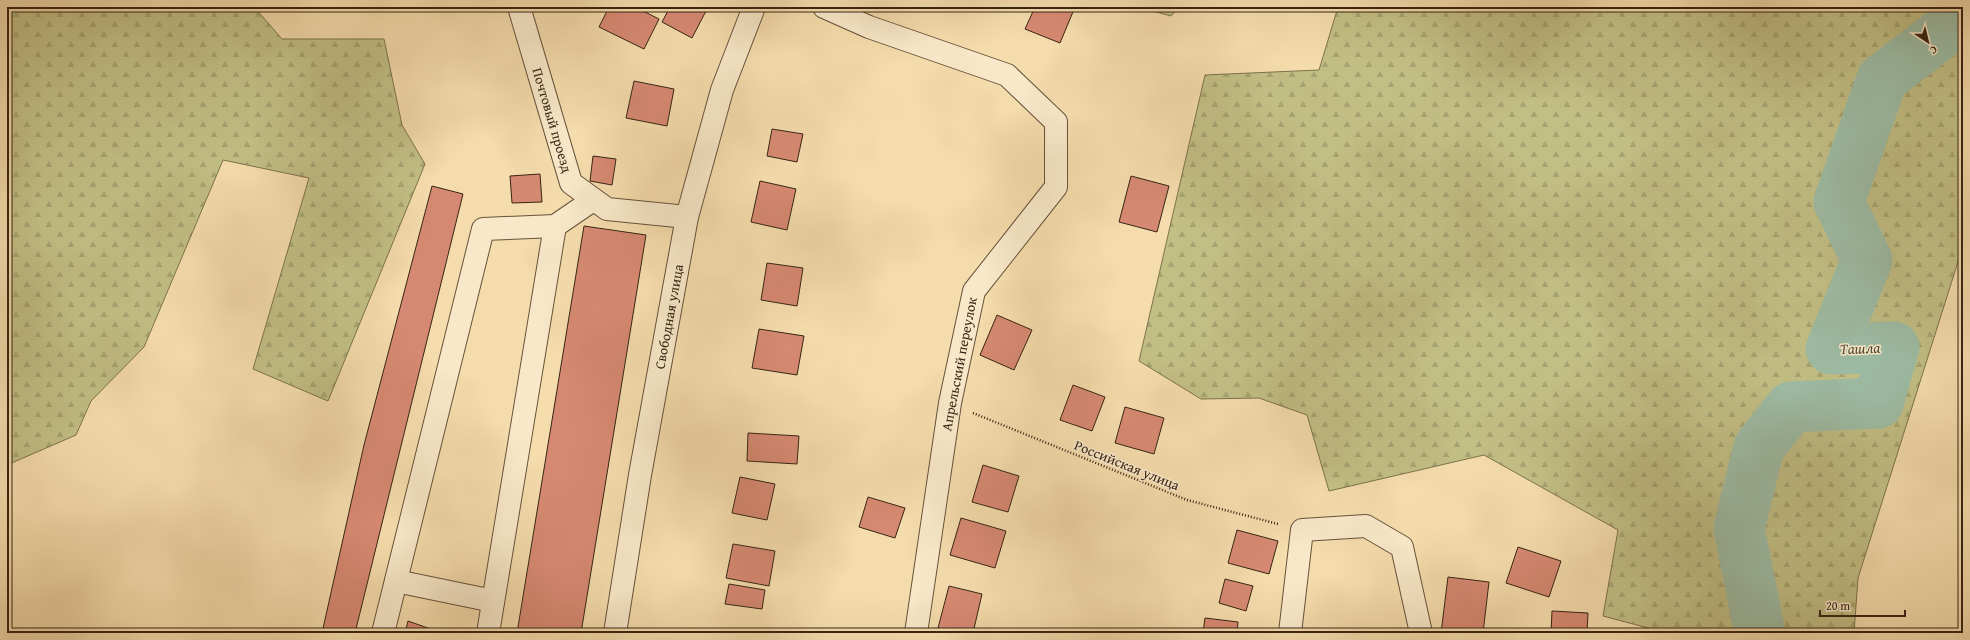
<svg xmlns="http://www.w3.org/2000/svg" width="1970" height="640" viewBox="0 0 1970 640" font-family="'Gentium Book Plus',serif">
<defs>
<pattern id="forest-firs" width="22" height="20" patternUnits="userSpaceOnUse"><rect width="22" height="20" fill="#c2bf85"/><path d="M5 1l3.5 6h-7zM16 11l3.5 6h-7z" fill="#a7a472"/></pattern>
</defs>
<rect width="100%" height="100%" fill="#f5dcac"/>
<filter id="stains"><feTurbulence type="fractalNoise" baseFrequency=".005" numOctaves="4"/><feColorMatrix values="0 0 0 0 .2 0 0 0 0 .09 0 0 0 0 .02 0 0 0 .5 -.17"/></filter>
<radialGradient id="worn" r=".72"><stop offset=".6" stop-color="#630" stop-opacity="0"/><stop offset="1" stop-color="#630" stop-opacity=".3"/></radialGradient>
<g fill="url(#forest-firs)" stroke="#7c724c">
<path d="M7,7H254L282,39H384L402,125L425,164L328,401L253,369L309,178L223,160L144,347L91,401L76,435L7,465Z"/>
<path d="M1138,7H1179L1171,16Z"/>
<path d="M1338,7H1963V246L1858,578L1854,633H1667L1603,616L1618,530L1484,455L1329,491L1307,415L1259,398L1201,399L1139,361L1205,75L1319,70Z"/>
</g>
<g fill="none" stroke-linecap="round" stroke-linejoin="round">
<path stroke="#9dbca4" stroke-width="51" d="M1760,633L1739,528L1759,447L1791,407L1878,403L1894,347L1831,349L1867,260L1839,202L1882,79L1963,17"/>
</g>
<g fill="#d68972" stroke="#372414">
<path d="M609,7H635L659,19L644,49L599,27Z"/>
<path d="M670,7H704L707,9L692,38L662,22Z"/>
<path d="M1035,7H1075L1060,43L1025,29Z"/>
<path d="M634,81L674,89L667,126L626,118Z"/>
<path d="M772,129L803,134L797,162L767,156Z"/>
<path d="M593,156L616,159L612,185L590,181Z"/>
<path d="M540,174L542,202L512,203L510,176Z"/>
<path d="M1131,176L1169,186L1157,232L1119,222Z"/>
<path d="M760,181L796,189L787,230L751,222Z"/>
<path d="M432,186L463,194L355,633H322L364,445Z"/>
<path d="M584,226L646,235L581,633H517Z"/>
<path d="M767,263L803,268L797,306L761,300Z"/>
<path d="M997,315L1032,330L1014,370L980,355Z"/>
<path d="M759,329L804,336L797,375L752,368Z"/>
<path d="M1073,385L1105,397L1092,431L1060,420Z"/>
<path d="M1125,407L1164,418L1154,454L1115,443Z"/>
<path d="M748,433L799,436L797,464L747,461Z"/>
<path d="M983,465L1019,476L1008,512L972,502Z"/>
<path d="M740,477L775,484L767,520L732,513Z"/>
<path d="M868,497L905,508L895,538L859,527Z"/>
<path d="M961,518L1006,531L995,568L950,555Z"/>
<path d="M1237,530L1278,541L1269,574L1228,563Z"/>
<path d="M733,544L775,551L769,586L726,578Z"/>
<path d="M1518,547L1561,561L1549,597L1506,583Z"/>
<path d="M1448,577L1489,582L1483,633H1441Z"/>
<path d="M1225,579L1253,586L1246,611L1219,603Z"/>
<path d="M729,584L765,590L762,609L725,604Z"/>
<path d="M949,586L982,594L973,633H961L938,628Z"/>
<path d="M1552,611L1588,613L1587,633H1551Z"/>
<path d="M1205,618L1238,622L1237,633H1203Z"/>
<path d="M408,621L442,633H405Z"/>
</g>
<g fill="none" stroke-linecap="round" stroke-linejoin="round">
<defs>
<g id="minor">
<path id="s1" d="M519,7L571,183L607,209L687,217"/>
<path d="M824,7L869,27L1007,75L1056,122V187L974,291L950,403L916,633"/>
<path d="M396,581L493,601"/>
<path d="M383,633L483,229L555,226L593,200"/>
<path d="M488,633L555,226"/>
<path id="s2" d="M615,633L640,475L687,217L722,90L754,7"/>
<path d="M1290,633L1302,530L1366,526L1402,547L1421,633"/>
</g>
</defs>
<use href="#minor" stroke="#66523a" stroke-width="24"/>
<path stroke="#372414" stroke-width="2.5" stroke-dasharray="1 2" stroke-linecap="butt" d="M973,413L1187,500L1278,524"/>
<use href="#minor" stroke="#f8e8c9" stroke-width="22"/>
</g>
<g text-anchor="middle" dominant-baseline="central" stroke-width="3" stroke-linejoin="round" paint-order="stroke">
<g font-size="14" fill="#372414" stroke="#f8e8c9">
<text stroke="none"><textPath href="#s1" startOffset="118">Почтовый проезд</textPath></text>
<text stroke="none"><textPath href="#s2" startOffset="321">Свободная улица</textPath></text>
<text transform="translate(959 364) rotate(-79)">Апрельский переулок</text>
<text transform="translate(1127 465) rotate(22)">Российская улица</text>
</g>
<g font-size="15" font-style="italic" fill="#504a38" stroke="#f8e8c9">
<text transform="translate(1860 348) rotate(-2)">Ташла</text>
</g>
</g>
<rect width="1970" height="640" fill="none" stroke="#f5dcac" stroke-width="24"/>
<rect x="8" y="8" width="1954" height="624" fill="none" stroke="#372414" stroke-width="2"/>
<rect x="12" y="12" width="1946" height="616" fill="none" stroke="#372414"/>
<g transform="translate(1928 42) rotate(145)" stroke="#f8e8c9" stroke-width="3" paint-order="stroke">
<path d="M0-3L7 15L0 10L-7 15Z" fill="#372414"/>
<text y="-6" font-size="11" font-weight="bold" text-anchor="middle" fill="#372414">С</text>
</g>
<path d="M1820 610v6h85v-6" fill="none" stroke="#372414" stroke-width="2"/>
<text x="1826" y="610" font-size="12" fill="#372414" stroke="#f8e8c9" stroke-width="3" paint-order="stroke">20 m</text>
<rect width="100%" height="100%" filter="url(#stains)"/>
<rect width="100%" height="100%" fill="url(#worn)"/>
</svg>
